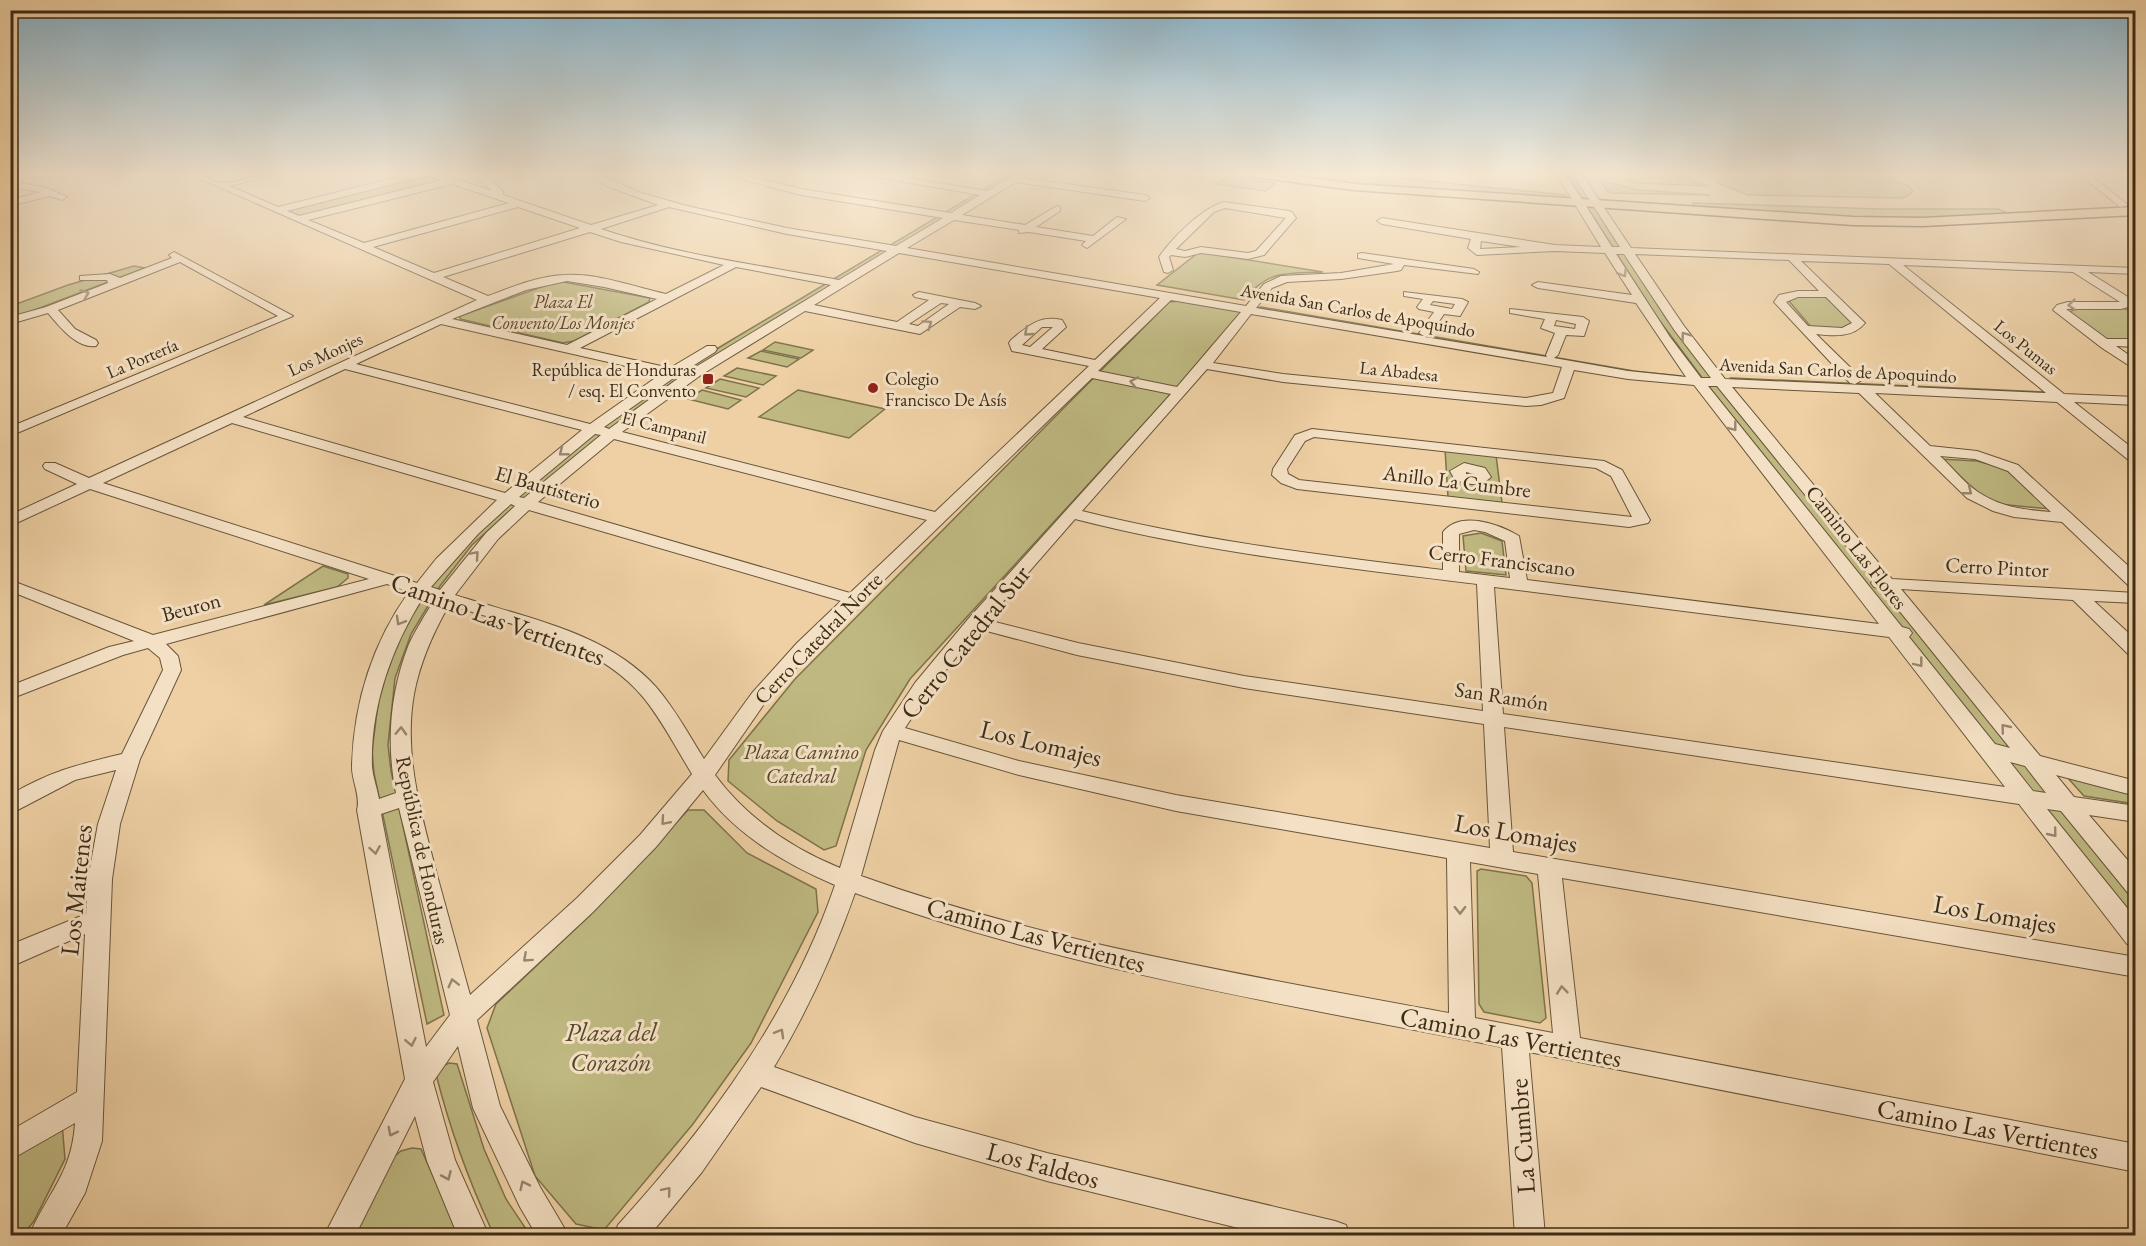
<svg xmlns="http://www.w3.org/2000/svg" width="2146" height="1246" viewBox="0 0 2146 1246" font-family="'EB Garamond',serif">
<rect width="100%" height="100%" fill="#eed0a4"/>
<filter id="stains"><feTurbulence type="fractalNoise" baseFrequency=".00333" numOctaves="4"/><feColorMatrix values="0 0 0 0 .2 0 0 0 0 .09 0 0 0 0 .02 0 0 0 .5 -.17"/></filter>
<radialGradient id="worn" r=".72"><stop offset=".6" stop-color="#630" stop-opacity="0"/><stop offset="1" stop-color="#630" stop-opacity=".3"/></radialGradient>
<g fill="#bfb981" stroke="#7e724c" stroke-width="1.5">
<path d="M1011,173H1018L677,379L625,417L511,510L472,545L440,586L411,634L395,678L388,745L391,771L444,1015L427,1024L374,773L372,751L381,681L414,607L467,539L611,420L668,378Z"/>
<path d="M1260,173H1347L1566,195L1568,201L1395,189Z"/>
<path d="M1566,173H1572L1627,252L1666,318L1719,388L2051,792L2135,897V923L1709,387L1656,316Z"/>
<path d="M1595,173L1602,174L1603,181L1638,190L1710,195L1612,193L1607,191Z"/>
<path d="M1636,173H1675L1676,176L1688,177L1692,181L1708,186L1635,183L1621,177L1623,174Z"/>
<path d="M1723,173L1891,175L1895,178H1885L1905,184L1913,191L1909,195L1902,198L1748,195L1718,183L1717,178L1724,175Z"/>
<path d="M418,176H428L440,180L300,216L288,211Z"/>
<path d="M1225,177L1275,183L1266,191L1216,184Z"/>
<path d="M1693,203L1881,209H1998L2012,215L1885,220L1696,207Z"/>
<path d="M1199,252L1323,272C1286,274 1269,269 1244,300L1157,285Z"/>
<path d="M134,266L145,268L11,319V306L68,285Z"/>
<path d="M558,281L650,298L649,302L574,341L563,343L460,319V316Z"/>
<path d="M1797,295L1824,296L1857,324L1849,328H1812L1788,300Z"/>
<path d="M1181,301L1242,311L1192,371L910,679L866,750L836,846L824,850L777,821L728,781L729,760L795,679L1169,302Z"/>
<path d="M1261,307L1634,371L1681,376L1682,379L1651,376L1257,308Z"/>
<path d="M2076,308C2095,308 2118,305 2135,312V339H2104L2069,313Z"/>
<path d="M775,342L813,350L801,358L763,350Z"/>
<path d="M761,351L799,359L787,367L748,358Z"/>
<path d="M737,368L776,376L763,385L724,376Z"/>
<path d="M1731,378L2045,392L2049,394L1733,380Z"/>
<path d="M720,379L759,388L746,397L706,388Z"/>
<path d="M702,390L741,400L728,409L688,399Z"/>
<path d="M798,390L885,409L849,438L759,417Z"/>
<path d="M1445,449L1496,455L1502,503L1448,497Z"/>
<path d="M1940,459L1977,461L2004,468L2051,509L1998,504L1972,491Z"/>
<path d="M1481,533L1502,541L1506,575L1466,571L1463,536Z"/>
<path d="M323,566L348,574V578L337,587L264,605Z"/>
<path d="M2066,776L2135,795V804L2084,796Z"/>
<path d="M688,810H704L747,853L816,889L818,912L751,1043L693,1124L604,1230L576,1224L535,1176L487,1028L496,1004L589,916Z"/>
<path d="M1481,869L1526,876L1532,883L1546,1018L1540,1023L1484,1012L1479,1004L1477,871Z"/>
<path d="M449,1063L457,1064L484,1149L506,1199L530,1235H495L492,1231C468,1179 450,1130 436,1074L439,1068Z"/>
<path d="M62,1123L65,1159L34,1221L23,1235L11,1236V1159Z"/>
<path d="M412,1148L421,1149L460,1235L353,1236L390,1160L401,1151Z"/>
</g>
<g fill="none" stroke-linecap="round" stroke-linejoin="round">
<defs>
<g id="minor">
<path d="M187,173C203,173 212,182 223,183C238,183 259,173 278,173L230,186L278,207L414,173H439L492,191L472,173H482L503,191V195L591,225L658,205L607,186L583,173H595L638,192L687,206L787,228L896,246L943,218L801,195L720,173H736L801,189L951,213L980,195L854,173H876L988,191L1017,173H1028L1023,178L1145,195L1150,198L1145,201L1016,182L962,215L1025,225L1057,206L1060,207V211L1036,227L1093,236L1117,217L1126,219L1087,248L1082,245L1086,241L1029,232L1019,233V230L954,220L907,248L1246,306L1264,284L1281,276L1341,273L1394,264L1358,258V254L1362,253L1474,269L1479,272L1478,274L1404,265L1401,270L1397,271L1341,279L1287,282L1272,288L1256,308L1424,336L1419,333L1434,312L1419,309L1417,307L1423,299L1404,296V292L1462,299L1468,302L1460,316L1444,314L1429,336L1425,337L1547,357L1546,355L1555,333L1541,328L1545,319L1510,313V309L1583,317L1589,321L1584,336L1566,335L1558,355L1554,358L1628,371L1686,377L1636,303L1538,288L1532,285L1538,282L1632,295L1605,253L1555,251L1477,255L1468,248L1471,239L1382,224L1377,221L1382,218L1555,245L1601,247L1556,173H1565L1612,247H1620L1572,173H1581L1631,248L2136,268V274L2088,272L2136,302V309L2128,307L2121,309H2066L2107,339H2136V347L2116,346L2136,360V370L2102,348L2053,310L2057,305L2068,302H2120L2073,272L1903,265L2064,394L2136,397V405L2074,402L2136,451V463L2131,462L2057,402L1875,393L1930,446L1977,451L2018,465L2136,573V588L2130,587L2062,522L2014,517L1993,511L1967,498L1859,393L1732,387L1892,579L2136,593V603L2094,601L2136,640V657L2129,655L2073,600L1901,589L2040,756L2136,781V796L2056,775L2074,797L2136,806V822L2089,815L2136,870V896L2128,893L2061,811L2047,809L2136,919V947L2127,944L2019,804L1504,727L1513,852L2136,957V977L1562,878L1580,1038L2136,1144V1172L1529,1052L1545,1236H1515L1502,1047C1286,1004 1064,969 855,893C834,953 807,1012 774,1067L915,1117L1047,1153L1335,1221L1346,1225L1350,1236H1271L1047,1181L915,1143L761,1087L702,1172L649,1236H614L618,1225C709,1125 791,1014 835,885C784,863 736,835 703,790L656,847L593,912L477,1020L500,1106L540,1187L569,1236H537L520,1207L473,1108L458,1046L433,1082L455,1160L489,1236H458L427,1161L415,1116L355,1236H324L405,1079L357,810C361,796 351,779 352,765C354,702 373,642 409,592L387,584L166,644L178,656L181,670L140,759L120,824L112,879L102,1141L85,1193L61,1236H29C47,1193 72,1174 75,1123L10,1160V1131L77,1092L85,934L10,967V945L86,914L88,879L98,824L116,770L75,780L10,814V795C51,771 77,765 122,754L163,670L160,658L148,648L123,655L10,699V686L109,647L134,641L10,591V580L153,635L369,579L90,489L10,526V515L77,484L45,469L43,466L45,463H55L89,478L477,300ZM428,175L442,180L299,216L287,211ZM452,184L509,203L364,243L308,220ZM518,207L580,228L434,273L373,247ZM669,207L787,234L887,251L839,280C760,265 677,255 601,229ZM590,232L621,242L724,265L666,294C634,287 598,273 565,275C538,276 512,287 488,296L443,277ZM1481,241L1521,247L1480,249ZM899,253L1160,298L1095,360L1042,349L1066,327L1062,320C1039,315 1028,326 1011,340L1009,343L1012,351L1089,366L935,512L622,432L701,375L805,311L920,334L960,307L975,309L981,306L975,303L919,292L913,295L915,297L929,300L897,322L814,305ZM1616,254H1624L1675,331L1711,378H1701L1670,337ZM1635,254L1789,260L1819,291H1798L1779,295L1774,302L1850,383L1855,384L1862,380L1860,377L1816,334C1833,336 1853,338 1865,323L1801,261L1889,264L2046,393L1725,379L1684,326ZM736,267L831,285L684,374L683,372L715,352L717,349L715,346H707L670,368L580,348ZM567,281L604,287L657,299L567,345L452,319L526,290ZM1798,297H1826L1852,323L1842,328L1808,326L1786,302ZM1171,300L1241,312L1177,387L1098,371ZM1433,301L1455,304L1452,309L1430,305ZM941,303L949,304L918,326L909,324ZM1251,314L1562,367L1553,393L1526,398L1283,374L1213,363ZM1556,320L1576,324L1575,329L1554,326ZM441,324L661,374L590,424L356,364ZM1042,327H1053L1030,347L1022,345ZM345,369L582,430L505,493L243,417ZM1207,369L1283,382L1526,406L1541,405L1564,398L1574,370L1628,379L1694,385L1879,624L1527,580L1519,536C1499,524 1460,510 1443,532V570C1321,555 1201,541 1082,511ZM675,377H680L609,429L604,427ZM1092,378L1171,394L969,618L915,683L883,731L875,750L840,868C791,848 747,818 715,775L766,701L811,651ZM1708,386H1717L1874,580L1871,583L1874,587L1881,588L2010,748L1995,744L1909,637L1912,633L1909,629L1902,627ZM232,423L497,500L436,559L417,583L103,483ZM595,434L601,435L524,498L519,497ZM614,439L927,520L850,593L538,502ZM1940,456L1975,459L2008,471L2051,512C2025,510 2000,507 1978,492C1964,483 1952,467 1940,456ZM511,504L515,506L486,533L440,590L431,587L478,534ZM529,510L841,601L797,643L752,693L704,759C689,735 675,709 656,687C606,631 522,617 455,595L498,539ZM1075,519C1207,553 1342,567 1477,584L1483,711L1244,676L1078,643L987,620ZM1474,530L1485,532L1505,541L1510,578L1459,572V534ZM1494,587L1889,637L2005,787L1503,714ZM424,596L434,600C426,614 416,629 409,644C390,692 386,743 396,793L379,799C377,788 373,777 372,767C370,707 392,646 424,596ZM449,605C515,626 596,641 643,697C662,720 676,748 692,774L640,835L577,898L470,995C459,955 448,915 437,875C422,816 403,755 414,694C420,662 433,633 449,605ZM979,629L1077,655L1244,688L1484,724L1490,848L1176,795L1019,761L905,728L929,691ZM899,740L1019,775L1176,811L1447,858L1449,1013C1251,976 1051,944 861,876ZM2010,762L2025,766L2046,793L2033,791ZM399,808L450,1015L426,1047L381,814ZM1470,862L1538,874L1553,1033L1475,1018Z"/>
<path d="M611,173H627L608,178L606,176Z"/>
<path d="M2078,173H2088L2128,205L2120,207Z"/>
<path d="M10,181L47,188L67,197L62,200L50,196L10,206V200L41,192L10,187Z"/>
<path d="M1224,202L1289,211L1292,212L1296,218L1264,255L1248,259L1201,253L1185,257L1171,255L1169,257L1173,270L1168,273L1164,272L1159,257C1172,238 1202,208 1224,202ZM1225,208L1286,218L1256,251L1248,253L1201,247L1185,251L1176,249L1214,212Z"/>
<path d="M174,252L293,316L10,436V427L278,316L180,262L58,310L75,329L96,340L98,343L96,346C77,349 59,326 48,313L10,324V317L46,307L108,283L107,280H80V276L110,274L120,278L172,258L169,255Z"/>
<path d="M1312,429L1604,461L1622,470L1650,520L1648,523L1629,527L1297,489L1281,483L1272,475L1273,469L1295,435ZM1314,437L1596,468L1611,476L1632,517L1299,480L1288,474L1287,469L1305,441Z"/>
<path d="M1464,463L1485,468L1491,477C1480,488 1468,484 1455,480L1450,471ZM1466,472L1474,474L1475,475L1466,474Z"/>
</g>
<path id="major" d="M1242,173H1274L1354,184L1853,217L1923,218L2136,207V215L1923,226L1853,225L1354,190L1247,176Z"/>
</defs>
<use href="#minor" stroke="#68553a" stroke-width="2"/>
<use href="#major" stroke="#3c2c16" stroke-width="3"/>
<use href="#minor" fill="#f4e0c4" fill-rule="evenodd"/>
<use href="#major" fill="#eed0a4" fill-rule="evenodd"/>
</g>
<defs><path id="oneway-chevron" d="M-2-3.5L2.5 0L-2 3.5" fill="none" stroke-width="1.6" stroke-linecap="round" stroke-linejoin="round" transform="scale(1.5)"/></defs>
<g stroke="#98866d">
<use href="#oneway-chevron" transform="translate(1623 273) rotate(58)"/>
<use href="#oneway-chevron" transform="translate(85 294) rotate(-22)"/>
<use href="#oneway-chevron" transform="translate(2072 305) rotate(175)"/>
<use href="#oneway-chevron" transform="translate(928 324) rotate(-34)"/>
<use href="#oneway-chevron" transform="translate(1028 332) rotate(139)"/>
<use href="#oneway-chevron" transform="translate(1685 336) rotate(-126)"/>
<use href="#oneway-chevron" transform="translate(1134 382) rotate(-169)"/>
<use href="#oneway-chevron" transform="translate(1733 427) rotate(52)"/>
<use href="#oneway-chevron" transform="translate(563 452) rotate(141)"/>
<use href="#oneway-chevron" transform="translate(1968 491) rotate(38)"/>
<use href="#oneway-chevron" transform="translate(475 555) rotate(-49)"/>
<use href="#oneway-chevron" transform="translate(400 621) rotate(120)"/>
<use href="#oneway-chevron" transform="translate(1919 663) rotate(52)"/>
<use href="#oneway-chevron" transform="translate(2005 728) rotate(-129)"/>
<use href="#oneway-chevron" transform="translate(401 731) rotate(-88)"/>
<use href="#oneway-chevron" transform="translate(665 821) rotate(131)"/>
<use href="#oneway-chevron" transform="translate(2053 833) rotate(51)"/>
<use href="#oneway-chevron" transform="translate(375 850) rotate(80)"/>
<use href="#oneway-chevron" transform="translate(1460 910) rotate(89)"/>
<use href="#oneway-chevron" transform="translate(527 958) rotate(138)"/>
<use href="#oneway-chevron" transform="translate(453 983) rotate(-104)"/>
<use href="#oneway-chevron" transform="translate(1562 990) rotate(-96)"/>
<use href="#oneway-chevron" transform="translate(780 1033) rotate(-60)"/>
<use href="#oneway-chevron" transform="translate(411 1042) rotate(79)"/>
<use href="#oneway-chevron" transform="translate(392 1132) rotate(117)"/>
<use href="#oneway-chevron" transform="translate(447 1176) rotate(66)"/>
<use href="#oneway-chevron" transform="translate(524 1185) rotate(-116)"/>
<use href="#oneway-chevron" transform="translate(667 1191) rotate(-50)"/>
</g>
<linearGradient id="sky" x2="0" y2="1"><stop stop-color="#88b5ce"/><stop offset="0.5" stop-color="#f7ead6"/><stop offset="1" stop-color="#f7ead6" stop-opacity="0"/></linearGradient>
<rect width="2146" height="348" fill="url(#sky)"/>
<g fill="#8f2418" stroke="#f4e0c4" stroke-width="2">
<rect x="702" y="373" width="12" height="12" rx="3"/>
<circle cx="873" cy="388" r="6"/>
</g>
<g text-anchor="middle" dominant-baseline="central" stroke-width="6" stroke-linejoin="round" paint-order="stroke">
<g font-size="18" font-style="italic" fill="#56482b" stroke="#f4e0c4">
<text x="563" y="301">Plaza El<tspan x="563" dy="21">Convento/Los Monjes</tspan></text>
</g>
<g font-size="18" fill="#3c2c16" stroke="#f4e0c4">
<text transform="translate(1358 310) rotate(10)">Avenida San Carlos de Apoquindo</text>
<text transform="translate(2026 347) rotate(39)">Los Pumas</text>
<text transform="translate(325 354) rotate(-25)">Los Monjes</text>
<text transform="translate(142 358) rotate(-23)">La Portería</text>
<text transform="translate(1838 370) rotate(3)">Avenida San Carlos de Apoquindo</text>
<text transform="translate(1399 371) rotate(6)">La Abadesa</text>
<text transform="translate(664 427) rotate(14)">El Campanil</text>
</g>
<g font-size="18" fill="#3c2c16" stroke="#f4e0c4" text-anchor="end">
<text x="696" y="369">República de Honduras<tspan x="696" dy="21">/ esq. El Convento</tspan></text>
<text x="885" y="378" text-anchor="start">Colegio<tspan x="885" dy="21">Francisco De Asís</tspan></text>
</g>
<g font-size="21" fill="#3c2c16" stroke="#f4e0c4">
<text transform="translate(1457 481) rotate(7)">Anillo La Cumbre</text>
<text transform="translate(548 487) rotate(16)">El Bautisterio</text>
<text transform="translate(1857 547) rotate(52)">Camino Las Flores</text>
<text transform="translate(1502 560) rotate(7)">Cerro Franciscano</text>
<text transform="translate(1997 567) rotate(3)">Cerro Pintor</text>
<text transform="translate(191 607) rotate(-15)">Beuron</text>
<text transform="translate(818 638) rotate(-46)">Cerro Catedral Norte</text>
<text transform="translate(1502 696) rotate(9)">San Ramón</text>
<text transform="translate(423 850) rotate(78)">República de Honduras</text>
</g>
<g font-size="21" font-style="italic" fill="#56482b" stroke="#f4e0c4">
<text x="801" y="751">Plaza Camino<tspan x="801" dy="24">Catedral</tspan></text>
</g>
<g font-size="26" fill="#3c2c16" stroke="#f4e0c4">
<text transform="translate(498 619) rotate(20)">Camino Las Vertientes</text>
<text transform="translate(965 642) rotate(-51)">Cerro Catedral Sur</text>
<text transform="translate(1041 743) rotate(14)">Los Lomajes</text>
<text transform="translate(1516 833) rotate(10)">Los Lomajes</text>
<text transform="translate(76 890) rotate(-84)">Los Maitenes</text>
<text transform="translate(1995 914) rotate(10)">Los Lomajes</text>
<text transform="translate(1036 935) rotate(15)">Camino Las Vertientes</text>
<text transform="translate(1511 1037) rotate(11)">Camino Las Vertientes</text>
<text transform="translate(1988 1129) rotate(11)">Camino Las Vertientes</text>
<text transform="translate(1522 1136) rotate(-94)">La Cumbre</text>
<text transform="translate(1043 1165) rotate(15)">Los Faldeos</text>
</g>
<g font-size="26" font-style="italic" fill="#56482b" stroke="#f4e0c4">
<text x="611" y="1032">Plaza del<tspan x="611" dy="30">Corazón</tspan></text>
</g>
</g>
<rect width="2146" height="1246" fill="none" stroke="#eed0a4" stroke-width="36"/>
<rect x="12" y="12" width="2122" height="1222" fill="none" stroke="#3c2c16" stroke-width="3"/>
<rect x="18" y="18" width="2110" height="1210" fill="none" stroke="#3c2c16" stroke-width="1.5"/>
<rect width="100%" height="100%" filter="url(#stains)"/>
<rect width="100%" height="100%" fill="url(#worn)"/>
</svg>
